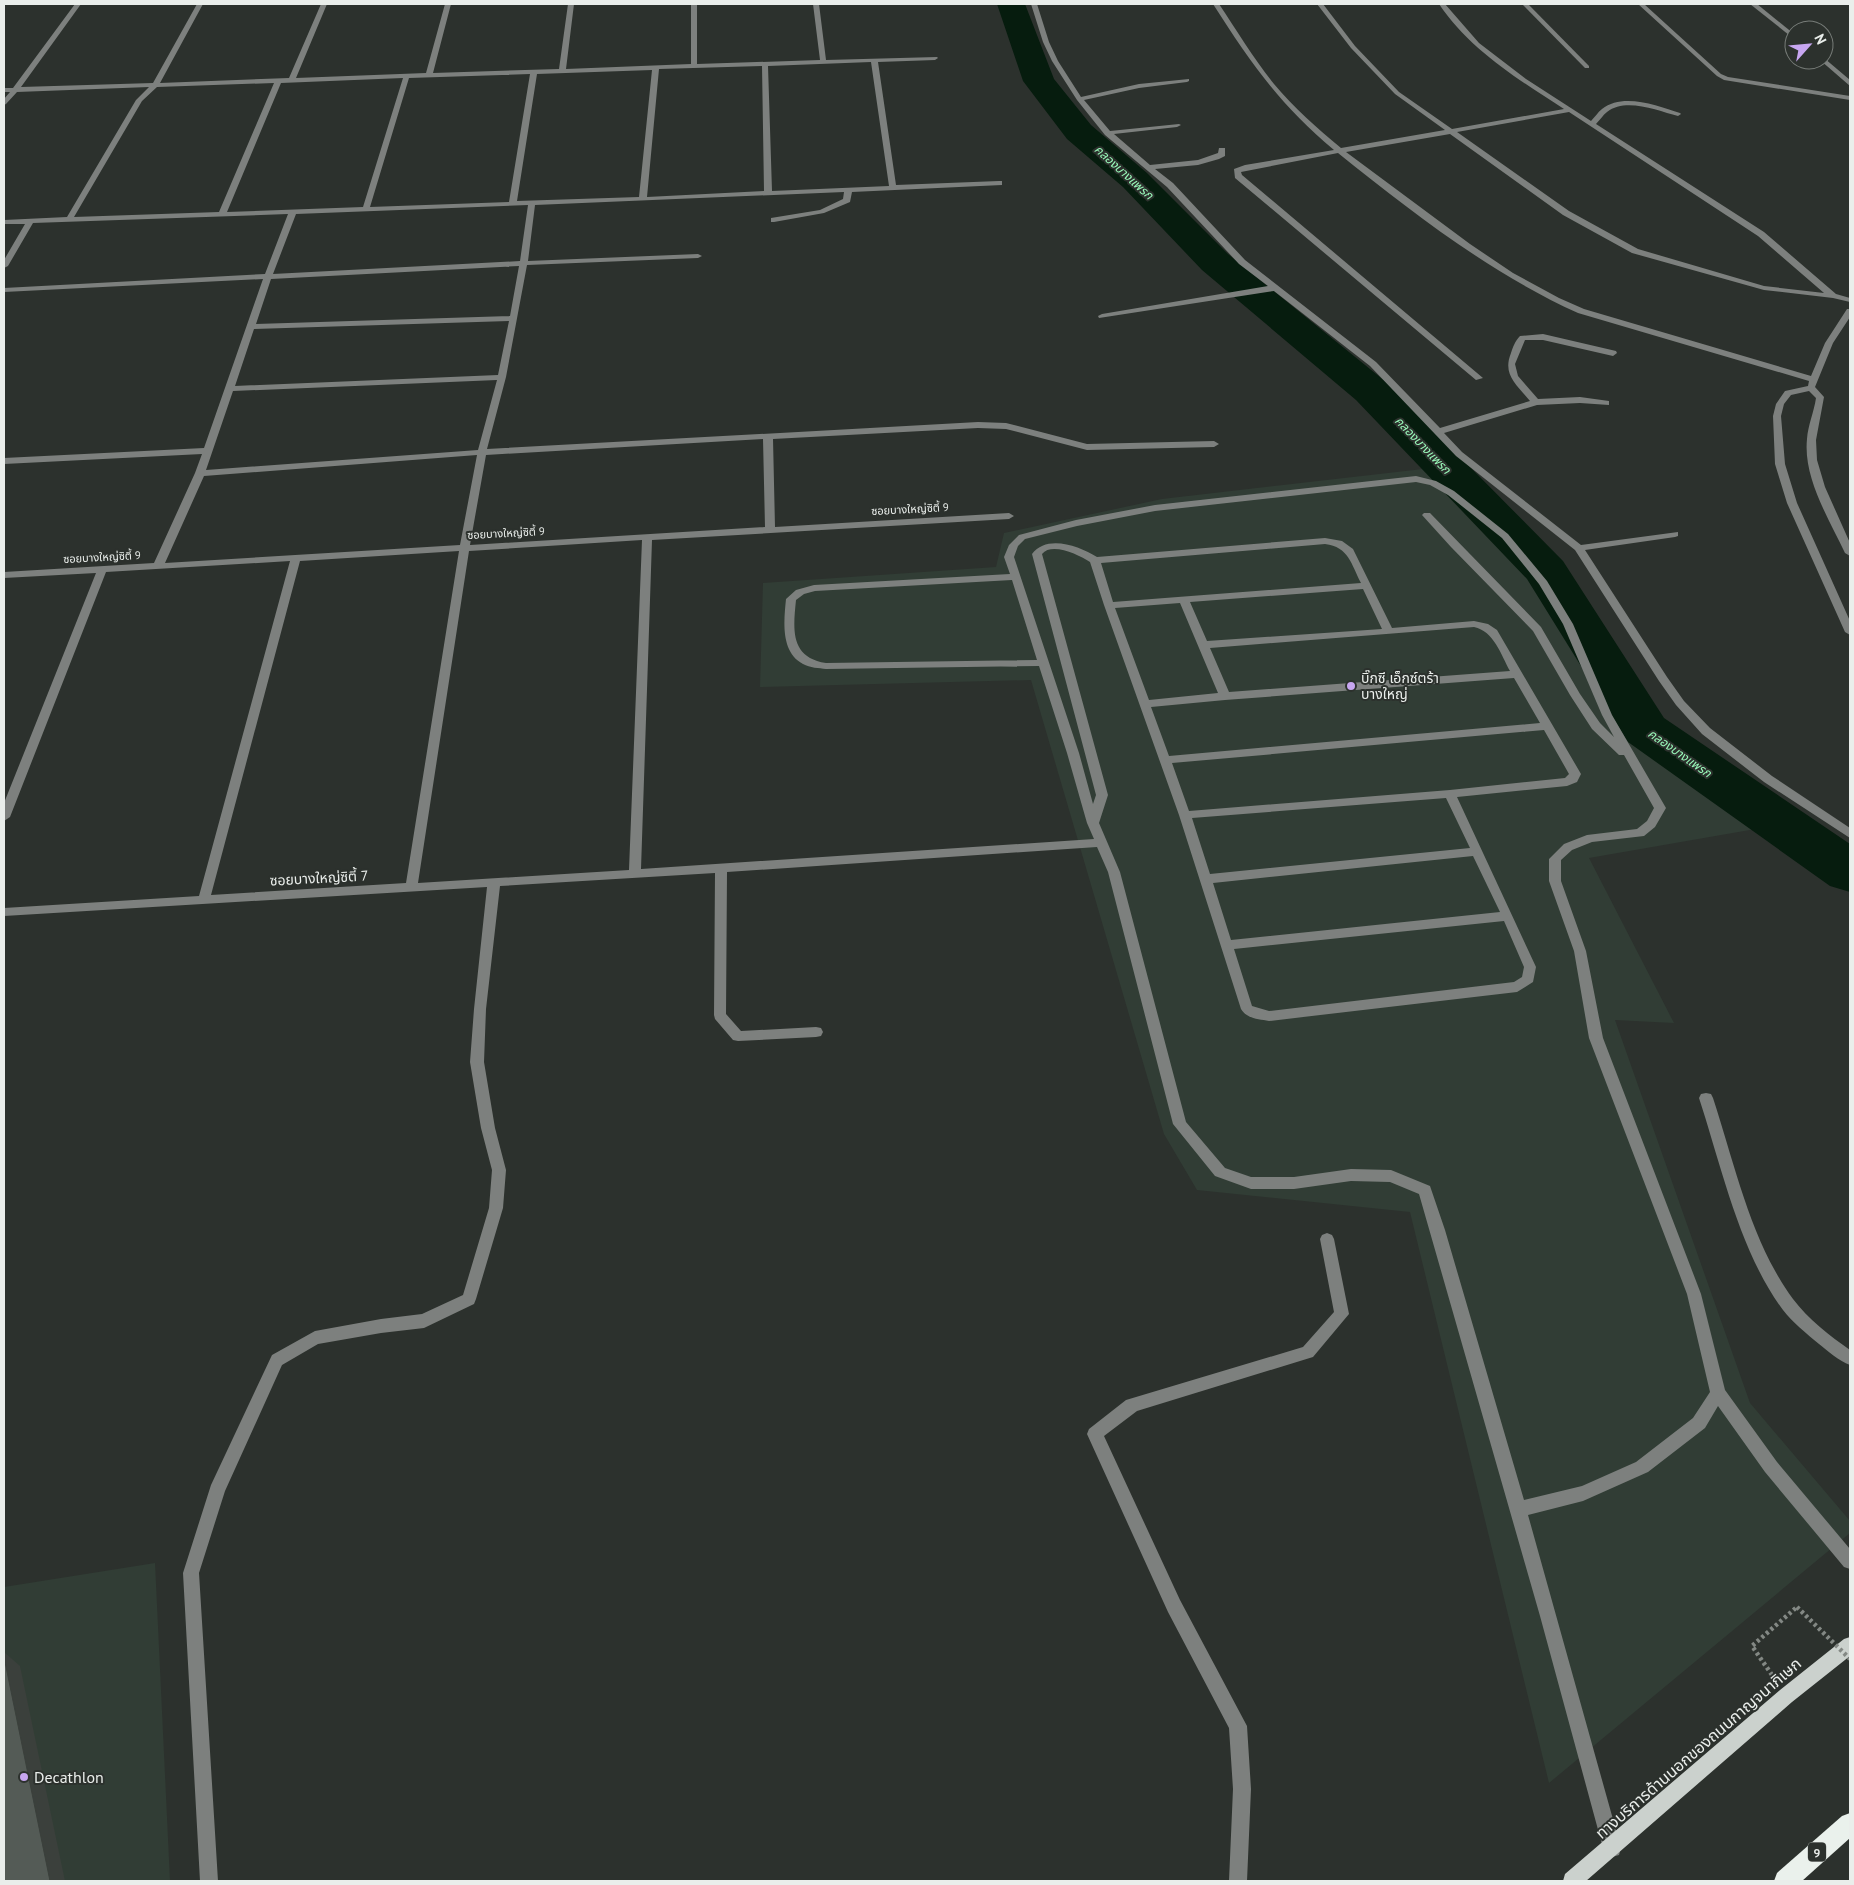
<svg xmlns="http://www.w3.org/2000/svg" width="1854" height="1885" viewBox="0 0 1854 1885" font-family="'PT Sans','Noto Sans Thai',sans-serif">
<rect width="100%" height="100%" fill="#2c312d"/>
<g fill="#313d35">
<path d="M1423,469L1516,535L1639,735L1767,827L1589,858L1674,1023L1615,1020L1750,1403L1850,1521V1533L1549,1783L1410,1212L1197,1190L1164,1134L1031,680L760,687L763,583L996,567L1004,533L1162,499Z"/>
<path d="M155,1563L170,1881H4V1587Z"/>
</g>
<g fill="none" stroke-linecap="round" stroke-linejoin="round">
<path fill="#061c0e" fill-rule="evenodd" d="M997,4H1025L1054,79L1091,125L1147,173L1228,254L1386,382L1563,561L1664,718L1850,844V892L1830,886L1628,742L1527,579L1356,400L1202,270L1123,187L1067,139L1023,81Z"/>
<path stroke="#838884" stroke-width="4.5" stroke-dasharray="3 3" stroke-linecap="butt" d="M1772,1675L1752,1646L1797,1607"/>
<g fill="#7d807e" fill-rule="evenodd">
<path d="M75,4H81L21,87L153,83L197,4H203L160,83L289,78L321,4H327L296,78L426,73L445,4H451L433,73L559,69L568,4H574L566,69L691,64V4H697V64L820,60L813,4H819L826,60L937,57L938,58L935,60L878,62L896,185L999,181H1002V185L852,192L850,202L824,213L774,222H771V218L820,210L843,199L844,192L535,205L528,261L698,254L702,256L698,258L527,265L506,377L487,449L978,422L1006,423L1087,444L1214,441L1219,444L1214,447L1087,450L1006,429L978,428L773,439L775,527L1009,513L1014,516L1009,519L652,540L641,869L1094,839L1087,823L1067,753L1039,666L826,669C819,668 810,668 803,664C780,652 784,620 786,599L796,590L814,585L1010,574L1004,557L1009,545L1019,535L1076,520L1155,505L1416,476L1436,481L1454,491L1508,534L1547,581L1573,624L1612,715L1666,808L1655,827L1644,836L1592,842L1572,850L1561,860V881L1586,951L1603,1038L1701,1294L1725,1390L1777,1462L1850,1549V1569L1844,1567L1765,1472L1718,1406L1705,1428L1648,1472L1583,1501L1528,1515L1621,1848L1619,1855L1612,1857L1605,1855L1603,1848L1540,1616L1419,1194L1390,1182L1351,1181L1294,1189H1251L1215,1176L1173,1124L1108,872L1097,847L727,872L726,1014L741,1031L816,1027L821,1028L823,1032L821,1036L816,1037L738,1041L733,1040L715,1019L714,1015L715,873L500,886L486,1009L484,1062L495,1128L506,1170L503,1208L476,1299L474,1304L424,1328L381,1333L318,1344L282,1365L225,1491L199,1573L218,1881H200L183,1573L211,1485L272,1355L315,1331L381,1319L422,1314L463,1295L489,1208L492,1170L481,1128L470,1062L474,1009L487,887L4,916V908L199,896L290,561L106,572L10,817L4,821V803L96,573L4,578V572L154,563L195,473L202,454L4,464V458L204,448L263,279L4,292V288L265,274L288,214L33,223L8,266L4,268V260L25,224H4V220L67,217L136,100L149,87L17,92L6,104L4,105V99L10,92H4V88H13ZM871,62L889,186L772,191L768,66ZM762,66L764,191L647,197L659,69ZM652,70L639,197L517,201L537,74ZM530,74L509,202L370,207L409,78ZM403,78L363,207L227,212L281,83ZM274,83L219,212L74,217L142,101L157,87ZM528,205L520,261L273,274L296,214ZM519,266L510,316L256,324L271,279ZM509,321L498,375L235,386L254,329ZM497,380L478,450L206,470L233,391ZM763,439L765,527L470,545L486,455ZM477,455L460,545L165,563L204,476ZM1416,482L1430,485L1448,495L1502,538L1539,584L1563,624L1602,715L1614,737L1600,723L1580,694L1541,627L1430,513H1424L1422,515L1451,547L1533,631L1570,695L1592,729L1619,755H1624L1654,808L1647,821L1637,829L1587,835L1564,844L1549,859V881L1574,951L1589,1038L1687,1294L1710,1392L1693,1418L1636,1462L1582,1486L1524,1500L1445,1230L1430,1186L1391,1170L1351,1169L1294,1177H1251L1225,1168L1186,1122L1120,872L1099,823L1108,795L1042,554C1052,542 1079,555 1090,562L1104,605L1179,815L1241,1009C1247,1019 1259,1019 1269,1021L1517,992L1533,982L1536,967L1457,797L1567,786L1577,782L1581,774L1497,630L1488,624L1474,621L1392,628L1353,549L1342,541L1325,538L1097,557C1079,546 1047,534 1032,554L1096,795L1093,804L1079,753L1014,557L1018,546L1025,539L1077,526L1155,511ZM642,540L629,870L418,883L469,551ZM1325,544C1349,547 1351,564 1361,583L1113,602L1101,563ZM459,551L406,883L211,895L300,561ZM1012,580L1037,660L826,663C790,657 793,630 796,600L804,594L815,591ZM1363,589L1382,629L1207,641L1190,602ZM1180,603L1218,693L1149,700L1115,608ZM1474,627C1494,631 1501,655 1510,671L1229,692L1210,648ZM1514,678L1540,723L1169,756L1151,707L1225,700ZM1544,730L1569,774L1565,778L1450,790L1189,811L1172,763ZM1446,798L1470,848L1210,874L1192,818ZM1473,856L1500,912L1231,940L1213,883ZM1504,921L1524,967L1522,977L1514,982L1269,1011L1252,1006L1234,949Z"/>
<path d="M1031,4H1037L1049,42L1058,61L1081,97L1139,84L1189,79V81L1187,82L1139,88L1084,100L1110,131L1179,124L1181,125L1177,127L1114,134L1150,165L1198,160L1218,153L1219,148H1225V156L1219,159L1198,165L1155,169L1173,183L1245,260L1376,362L1440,428L1530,401C1517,385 1502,375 1511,353C1513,347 1515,341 1520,336L1543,334L1616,351L1617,353L1613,356L1543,340H1525L1515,364L1518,376L1538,399L1580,397L1609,401V405L1580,403L1537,405L1444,433L1462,452L1581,545L1678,532V536L1675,537L1585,550L1667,677L1684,701L1710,728L1772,776L1850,828V838L1764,782L1702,734L1676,705L1659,681L1575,550L1456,456L1370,366L1274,291L1099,318L1098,316L1102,314L1268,286L1239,264L1167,187L1105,135L1077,100L1052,61L1043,42Z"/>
<path d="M1213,4H1219C1237,31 1254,59 1274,84C1294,108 1317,128 1341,148L1445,130L1395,94L1351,48L1317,4H1323L1355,46L1399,92L1452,129L1564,109C1519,80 1469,49 1439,4H1445L1479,43L1526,79L1591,121C1595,117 1598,112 1602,109C1623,92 1658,106 1680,113L1681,114L1678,116C1658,111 1626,97 1607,112C1603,115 1600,120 1596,124L1764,232L1836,294L1850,298V302L1833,298L1764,290L1632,253L1563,215L1450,134L1346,152L1470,244L1513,273L1559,298L1584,309L1811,376L1825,343L1847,309H1850V317L1833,343L1815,387L1824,397L1816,440L1817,460L1825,487L1850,543V556L1845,553C1829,519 1803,478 1807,439C1808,425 1814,412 1816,398L1809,391L1791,395L1784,404L1781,416L1785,464L1797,503L1850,621V635L1845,632L1787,503L1775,464L1773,416L1776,404L1785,391L1808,386L1809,381L1578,313C1490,273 1413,213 1338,153L1241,172L1242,175L1483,378L1476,380L1235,178L1234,169L1245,165L1334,150C1280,105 1250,62 1213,4ZM1569,112L1758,236L1824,293L1764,286L1638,249L1569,211L1457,132Z"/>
<path d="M1522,4H1528L1589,66V68H1585Z"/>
<path d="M1638,4H1644L1721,74L1728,77L1850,96V100L1724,80L1717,76Z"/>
<path d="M1750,4H1757L1794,34V39Z"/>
<path d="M1824,58L1850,80V86L1820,60H1824Z"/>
<path d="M1706,1093L1711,1094L1713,1098C1735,1165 1751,1242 1793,1299C1808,1319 1830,1336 1850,1350V1365C1839,1361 1828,1351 1819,1344C1806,1333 1793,1323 1783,1310C1740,1253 1721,1165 1699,1098L1701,1094Z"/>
<path d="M1327,1233L1332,1235L1334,1239L1349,1314L1313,1357L1137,1411L1104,1436L1180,1600L1247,1726L1251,1789L1247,1881H1229L1233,1789L1229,1728L1168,1612L1087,1434L1089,1429L1126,1400L1303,1347L1334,1312L1320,1239L1322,1235Z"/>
</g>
<path fill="#cbd1cd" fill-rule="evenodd" d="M1850,1637V1656L1792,1702L1586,1881H1563L1565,1874L1780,1690L1844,1639Z"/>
<path fill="#eaf1ec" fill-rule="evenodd" d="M1850,1813V1838L1802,1881H1774L1777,1873L1842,1816Z"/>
<path stroke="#838884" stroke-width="4.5" stroke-dasharray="3 3" stroke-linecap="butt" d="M1797,1607L1850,1659"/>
</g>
<path fill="#3b403c" d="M4,1652L20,1666L65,1881H50L4,1657Z"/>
<path fill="#545b56" stroke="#3b403c" d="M4,1657L50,1881H4Z"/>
<g fill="#c7a6f0" stroke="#2c312d" stroke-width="2">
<circle cx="1351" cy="686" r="5"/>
<circle cx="24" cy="1777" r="5"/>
</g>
<g text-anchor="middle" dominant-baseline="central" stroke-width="4" stroke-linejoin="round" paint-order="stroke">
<g font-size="11" fill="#eaeeeb" stroke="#2c312d">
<text transform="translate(910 509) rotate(-3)">ซอยบางใหญ่ซิตี้ 9</text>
<text transform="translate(506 533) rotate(-3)">ซอยบางใหญ่ซิตี้ 9</text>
<text transform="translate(102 557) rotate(-3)">ซอยบางใหญ่ซิตี้ 9</text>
</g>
<g font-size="12" font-style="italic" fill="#9afbbb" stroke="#2c312d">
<text transform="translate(1124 172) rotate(42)">คลองบางแพรก</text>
<text transform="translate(1423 445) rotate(46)">คลองบางแพรก</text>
<text transform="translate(1680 753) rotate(35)">คลองบางแพรก</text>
</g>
<rect fill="#2c312d" stroke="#b1b5b2" stroke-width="1" x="1808" y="1842.5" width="18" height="19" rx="4"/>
<g font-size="12" font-weight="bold" fill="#eaeeeb">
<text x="1817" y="1852">9</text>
</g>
<g font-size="14" fill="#eaeeeb" stroke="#2c312d" text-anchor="start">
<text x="1361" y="678">บิ๊กซี เอ็กซ์ตร้า<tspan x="1361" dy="16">บางใหญ่</tspan></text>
</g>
<g font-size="14" fill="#eaeeeb" stroke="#2c312d">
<text transform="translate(319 878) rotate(-3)">ซอยบางใหญ่ซิตี้ 7</text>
</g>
<g font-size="16" fill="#eaeeeb" stroke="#2c312d">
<text transform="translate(1698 1748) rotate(-41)">ทางบริการด้านนอกของถนนกาญจนาภิเษก</text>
</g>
<g font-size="16" fill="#eaeeeb" stroke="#2c312d" text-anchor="start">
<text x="34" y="1777">Decathlon</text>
</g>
</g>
<rect width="1854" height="1885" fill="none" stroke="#eaeeeb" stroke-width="10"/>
<g transform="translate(1809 45) rotate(63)"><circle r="24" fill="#2c312d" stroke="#787d79"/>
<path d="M0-4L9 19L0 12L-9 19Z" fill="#c7a6f0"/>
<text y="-8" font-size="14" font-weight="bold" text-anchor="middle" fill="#eaeeeb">N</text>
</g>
</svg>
